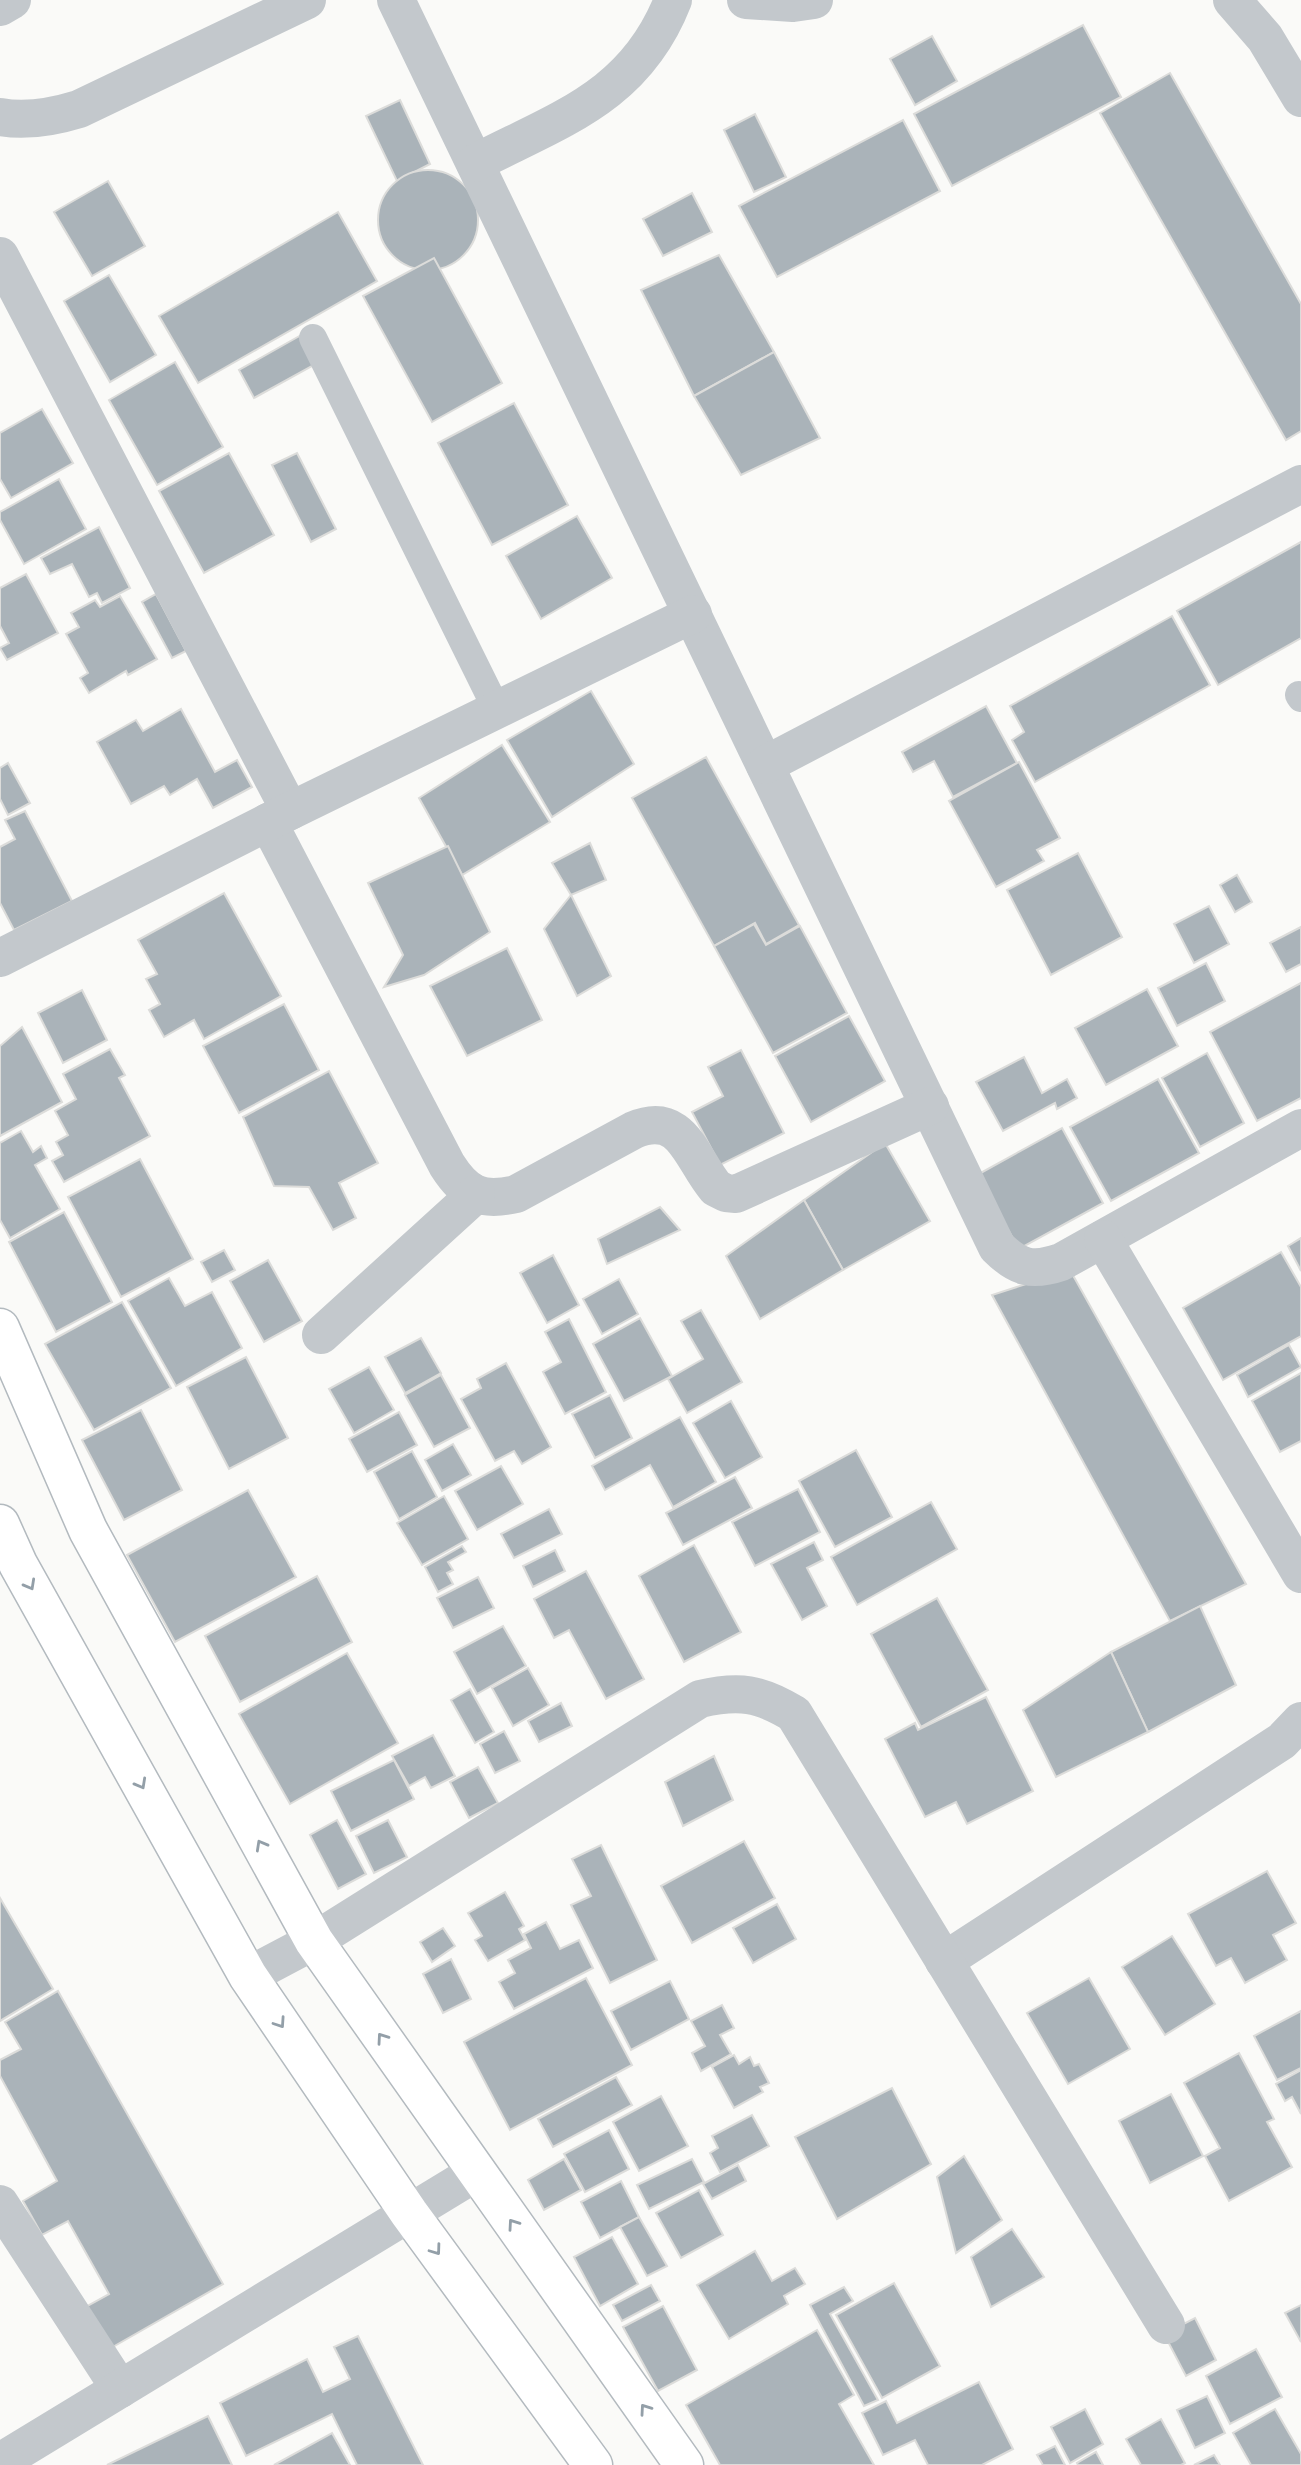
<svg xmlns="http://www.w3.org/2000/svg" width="1301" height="2465" viewBox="0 0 1301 2465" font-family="'Space Grotesk',sans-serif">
<rect width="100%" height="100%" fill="#fafaf8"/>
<g fill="#aab3b9" stroke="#dcdcda" stroke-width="2">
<path d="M1083,25L1121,97L952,186L914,114Z"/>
<path d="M932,36L957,81L915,105L890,59Z"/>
<path d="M1170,73L1301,304V431L1286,440L1100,113Z"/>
<path d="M400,100L430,164L397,181L366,116Z"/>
<path d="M755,114L786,177L754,192L724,130Z"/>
<path d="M903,120L940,191L777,277L739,206Z"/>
<circle cx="428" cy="220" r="50"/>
<path d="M108,181L145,246L92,276L54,212Z"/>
<path d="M692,193L712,232L663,256L643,219Z"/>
<path d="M338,212L377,281L198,383L159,316Z"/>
<path d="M719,255L774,352L694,396L641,290Z"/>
<path d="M434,258L502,383L432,422L363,296Z"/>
<path d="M109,275L156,355L110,382L64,301Z"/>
<path d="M303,334L319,362L254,398L239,370Z"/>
<path d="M774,352L820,438L741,475L694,396Z"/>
<path d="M175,362L223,447L157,485L109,400Z"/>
<path d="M514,403L568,505L492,545L438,443Z"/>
<path d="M42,409L73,463L11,498L0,479V433Z"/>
<path d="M229,453L274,535L204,573L159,491Z"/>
<path d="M297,453L336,529L311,542L272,465Z"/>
<path d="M59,479L86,529L24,564L0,520V512Z"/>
<path d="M577,516L612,578L541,619L506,556Z"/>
<path d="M99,527L130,588L102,603L97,593L89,597L72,564L50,574L41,558Z"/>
<path d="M1301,542V638L1218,685L1177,611Z"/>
<path d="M26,574L58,633L7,660L0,648L9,643L0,626V588Z"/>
<path d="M156,594L186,651L172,658L142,602Z"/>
<path d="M120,596L157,659L128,675L126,671L89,693L80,678L88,673L66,634L79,627L71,613L95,600L100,607Z"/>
<path d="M1172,616L1210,685L1035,782L1012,740L1024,732L1010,706Z"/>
<path d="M591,691L634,764L552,817L507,740Z"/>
<path d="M986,706L1017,763L953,797L934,761L913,772L902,752Z"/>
<path d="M181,709L215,772L237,760L252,787L213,808L197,779L170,795L164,786L131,804L97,742L136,720L143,731Z"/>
<path d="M502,745L550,822L462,875L419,798Z"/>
<path d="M706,757L799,925L766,944L755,923L714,946L632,798Z"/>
<path d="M1019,762L1060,838L1037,850L1044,861L996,887L949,801Z"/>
<path d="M8,763L30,803L8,815L0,799V768Z"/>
<path d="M25,811L72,901L14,930L0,903V847L15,839L5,820Z"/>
<path d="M590,843L606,880L571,895L552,863Z"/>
<path d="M448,846L490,932L424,975L384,987L403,955L368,883Z"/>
<path d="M1078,853L1122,937L1051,975L1007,890Z"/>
<path d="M1237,875L1252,902L1235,912L1220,885Z"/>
<path d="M224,893L281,996L204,1039L194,1020L164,1037L149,1010L160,1004L146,979L157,974L138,940Z"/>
<path d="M571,895L611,976L577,996L544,929Z"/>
<path d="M1209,906L1229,944L1194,963L1174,924Z"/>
<path d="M754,924L766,945L800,926L847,1013L773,1053L714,946Z"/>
<path d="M1301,927V964L1286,972L1270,943Z"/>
<path d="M507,948L542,1020L467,1056L430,986Z"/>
<path d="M1206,963L1225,1001L1177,1026L1158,988Z"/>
<path d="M1301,983V1098L1257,1121L1210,1032Z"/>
<path d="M1147,989L1178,1046L1106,1085L1075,1028Z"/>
<path d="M82,990L107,1040L63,1063L38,1013Z"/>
<path d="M284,1004L319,1070L239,1113L203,1046Z"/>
<path d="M849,1016L885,1081L811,1122L775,1056Z"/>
<path d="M22,1027L62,1102L0,1136V1046Z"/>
<path d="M110,1049L125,1075L119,1078L150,1136L64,1182L52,1161L63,1155L56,1142L68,1135L55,1111L76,1099L63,1074Z"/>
<path d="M741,1050L784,1133L720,1165L692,1112L723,1096L708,1067Z"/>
<path d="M1207,1053L1244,1123L1200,1147L1162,1078Z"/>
<path d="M1024,1057L1042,1093L1067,1079L1077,1098L1057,1109L1055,1103L1003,1131L976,1082Z"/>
<path d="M329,1071L378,1163L339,1183L356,1218L333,1230L309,1187L274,1186L243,1117Z"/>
<path d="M1158,1079L1199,1153L1111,1201L1070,1127Z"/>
<path d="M1062,1128L1103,1203L1019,1249L977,1175Z"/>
<path d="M21,1131L33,1152L41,1146L47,1158L35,1165L60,1209L10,1238L0,1220V1143Z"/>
<path d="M885,1143L930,1221L843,1270L804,1200Z"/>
<path d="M140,1159L193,1259L121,1297L68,1197Z"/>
<path d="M804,1200L843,1270L760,1319L726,1256Z"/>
<path d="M660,1207L680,1230L607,1264L598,1239Z"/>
<path d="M64,1212L112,1302L56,1332L9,1242Z"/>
<path d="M1301,1238V1271L1288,1246Z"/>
<path d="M224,1250L235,1270L212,1282L201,1262Z"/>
<path d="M1281,1252L1301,1287V1336L1223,1380L1183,1308Z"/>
<path d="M553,1255L579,1305L547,1323L520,1273Z"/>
<path d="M268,1260L302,1321L264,1342L230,1281Z"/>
<path d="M1070,1270L1246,1584L1170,1621L992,1295Z"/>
<path d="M169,1278L185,1306L212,1292L242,1348L176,1386L128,1301Z"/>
<path d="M619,1279L638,1314L602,1334L583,1299Z"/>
<path d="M122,1302L171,1388L94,1430L45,1344Z"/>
<path d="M701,1310L742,1382L687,1413L668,1379L703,1359L681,1321Z"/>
<path d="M640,1318L672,1376L624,1401L593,1344Z"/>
<path d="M569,1319L606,1392L565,1414L543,1372L561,1362L545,1332Z"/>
<path d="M421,1338L441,1373L405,1393L385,1357Z"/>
<path d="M1289,1345L1301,1367L1248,1397L1237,1375Z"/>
<path d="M246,1357L288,1438L229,1469L187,1387Z"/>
<path d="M506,1363L551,1447L522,1464L514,1451L495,1461L461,1399L481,1388L477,1379Z"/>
<path d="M369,1367L394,1410L354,1433L329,1389Z"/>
<path d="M1301,1373V1441L1280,1452L1252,1401Z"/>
<path d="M441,1375L470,1428L434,1447L405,1395Z"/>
<path d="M610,1395L632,1438L595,1458L572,1414Z"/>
<path d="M731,1401L762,1457L725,1478L693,1423Z"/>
<path d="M141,1410L182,1490L124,1520L82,1440Z"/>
<path d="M399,1412L417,1445L367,1472L349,1439Z"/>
<path d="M680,1417L716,1482L673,1507L650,1465L605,1490L592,1466Z"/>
<path d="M453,1444L471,1475L442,1491L425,1460Z"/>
<path d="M856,1450L892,1517L835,1547L799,1481Z"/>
<path d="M412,1451L437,1497L399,1519L374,1472Z"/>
<path d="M501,1466L523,1504L477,1530L455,1491Z"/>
<path d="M735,1477L752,1508L683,1545L666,1513Z"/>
<path d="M798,1489L820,1532L755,1566L732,1522Z"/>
<path d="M248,1490L296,1577L175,1642L127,1555Z"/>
<path d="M444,1496L468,1539L422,1565L397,1523Z"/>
<path d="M931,1502L957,1549L857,1605L831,1557Z"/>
<path d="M549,1509L562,1534L514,1558L501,1534Z"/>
<path d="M814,1542L823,1560L807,1568L827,1606L802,1620L771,1564Z"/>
<path d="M694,1545L741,1632L684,1662L639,1576Z"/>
<path d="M462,1546L466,1552L448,1562L453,1570L447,1573L453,1584L438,1592L425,1567Z"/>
<path d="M555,1550L565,1571L533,1587L523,1566Z"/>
<path d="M586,1571L644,1679L606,1699L569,1630L554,1638L534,1599Z"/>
<path d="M317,1576L352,1642L240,1702L205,1636Z"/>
<path d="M478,1577L494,1608L453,1628L437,1598Z"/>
<path d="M937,1598L988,1690L921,1727L871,1634Z"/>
<path d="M1200,1606L1236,1685L1148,1732L1111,1652Z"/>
<path d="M503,1626L526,1666L477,1694L454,1652Z"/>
<path d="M1111,1652L1148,1732L1056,1777L1023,1710Z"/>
<path d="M347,1653L398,1743L290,1804L239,1714Z"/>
<path d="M528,1668L549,1705L513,1726L492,1688Z"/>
<path d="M470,1689L494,1732L475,1743L451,1700Z"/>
<path d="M986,1697L1033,1791L967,1824L956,1802L925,1817L885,1739L915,1723L918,1730Z"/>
<path d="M561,1703L572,1726L539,1742L528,1721Z"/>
<path d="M504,1731L520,1761L495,1773L480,1744Z"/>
<path d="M433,1735L455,1776L431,1788L425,1777L409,1786L392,1756Z"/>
<path d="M714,1756L733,1800L683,1826L665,1782Z"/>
<path d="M394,1760L414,1799L351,1831L331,1791Z"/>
<path d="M478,1767L498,1803L469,1818L450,1782Z"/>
<path d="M337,1820L366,1874L338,1889L310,1835Z"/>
<path d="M388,1820L407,1857L374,1873L356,1836Z"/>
<path d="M744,1841L775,1898L692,1943L661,1886Z"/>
<path d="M601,1845L657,1960L610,1983L571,1905L591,1896L572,1859Z"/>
<path d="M1267,1871L1296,1923L1273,1935L1287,1960L1245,1983L1231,1958L1216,1966L1188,1914Z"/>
<path d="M505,1892L524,1926L519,1929L525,1940L488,1961L475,1940L482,1936L468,1913Z"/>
<path d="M0,1898L53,1989L0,2021Z"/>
<path d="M777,1904L796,1939L753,1963L733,1928Z"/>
<path d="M546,1922L560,1949L579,1940L593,1968L514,2009L499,1982L515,1973L508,1960L531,1948L524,1934Z"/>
<path d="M443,1928L455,1946L432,1962L420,1942Z"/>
<path d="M1172,1936L1215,2004L1165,2035L1122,1967Z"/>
<path d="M451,1959L471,1999L443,2013L423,1974Z"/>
<path d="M586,1978L632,2065L510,2130L464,2042Z"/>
<path d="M1089,1978L1130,2049L1068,2084L1027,2013Z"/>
<path d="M670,1981L689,2019L631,2050L611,2011Z"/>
<path d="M58,1991L223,2284L97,2356L73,2314L109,2294L68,2221L42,2235L23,2201L57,2181L0,2076V2060L21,2049L5,2022Z"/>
<path d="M722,2005L734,2028L720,2035L731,2054L701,2071L692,2053L705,2046L691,2021Z"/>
<path d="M1301,2011V2068L1277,2080L1254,2036Z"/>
<path d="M1239,2053L1274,2119L1267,2122L1292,2167L1229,2201L1205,2156L1220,2148L1184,2083Z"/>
<path d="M734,2055L739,2064L750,2057L754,2066L759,2064L769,2083L760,2087L763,2092L734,2108L712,2067Z"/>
<path d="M1301,2070V2114L1292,2097L1285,2101L1276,2084Z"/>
<path d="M616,2077L632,2105L553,2147L538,2119Z"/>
<path d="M892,2088L931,2164L837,2219L795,2137Z"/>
<path d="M1171,2094L1203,2156L1150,2183L1119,2121Z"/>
<path d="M661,2096L688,2146L639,2171L613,2122Z"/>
<path d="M752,2115L769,2146L720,2172L710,2153L718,2148L712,2136Z"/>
<path d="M609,2130L629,2169L585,2192L564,2154Z"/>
<path d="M964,2156L1002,2220L956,2253L937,2177Z"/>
<path d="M564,2159L581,2190L544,2210L528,2180Z"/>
<path d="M692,2159L704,2182L649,2209L637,2185Z"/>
<path d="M738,2165L746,2181L712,2199L703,2184Z"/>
<path d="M621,2181L639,2217L600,2238L581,2202Z"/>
<path d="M699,2190L723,2235L681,2258L656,2213Z"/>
<path d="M639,2217L667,2266L647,2276L620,2227Z"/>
<path d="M1012,2229L1044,2277L991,2307L971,2257Z"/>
<path d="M612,2237L638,2284L600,2306L574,2257Z"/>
<path d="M755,2251L772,2281L795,2268L805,2284L784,2296L788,2304L729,2339L697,2285Z"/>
<path d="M894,2283L940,2366L882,2398L836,2315Z"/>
<path d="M651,2285L660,2301L622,2321L613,2305Z"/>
<path d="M844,2287L853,2301L830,2314L878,2400L864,2406L810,2305Z"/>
<path d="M1301,2305V2342L1285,2313Z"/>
<path d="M663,2306L697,2370L658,2391L623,2327Z"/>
<path d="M1195,2318L1216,2360L1186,2376L1164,2334Z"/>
<path d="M817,2330L854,2395L839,2404L874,2465H720L686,2405Z"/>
<path d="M358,2336L423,2465H357L332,2414L246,2456L220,2403L307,2359L323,2392L350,2379L334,2347Z"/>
<path d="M1256,2349L1282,2397L1230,2424L1206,2376Z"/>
<path d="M979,2382L1013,2449L982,2465H928L915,2440L883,2455L862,2413L886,2401L897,2423Z"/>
<path d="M1207,2396L1225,2433L1195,2448L1177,2410Z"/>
<path d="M1085,2409L1103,2444L1070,2463L1051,2427Z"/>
<path d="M1275,2409L1301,2454V2465H1251L1233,2433Z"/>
<path d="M208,2416L232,2465H107Z"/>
<path d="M1161,2419L1185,2463L1181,2465H1141L1126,2439Z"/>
<path d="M332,2433L350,2465H274Z"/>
<path d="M1055,2446L1065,2465H1043L1037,2455Z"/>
<path d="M1096,2452L1103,2465H1078L1077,2463Z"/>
<path d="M1214,2455L1220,2465H1194Z"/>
</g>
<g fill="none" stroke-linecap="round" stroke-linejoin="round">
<defs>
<g id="secondary">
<path d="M0,1328L88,1530L314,1941L684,2465"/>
<path d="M0,1524L18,1564L248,1976L409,2213L593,2465"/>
</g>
</defs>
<use href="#secondary" stroke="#b3babf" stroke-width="41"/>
<g stroke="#c3c8cc" stroke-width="28">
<path d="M313,338L497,710"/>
<path d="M1299,695L1301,698"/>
</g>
<g stroke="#c3c8cc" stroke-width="38">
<path d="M396,0L997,1247C1018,1268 1032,1272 1061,1262L1301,1128"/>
<path d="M746,0L793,3L814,0"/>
<path d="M1232,0L1265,38L1301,98"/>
<path d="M0,7L12,0"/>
<path d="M0,117C27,122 53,117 79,109L307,0"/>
<path d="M475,163C560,119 635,97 673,0"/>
<path d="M0,256L290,811"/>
<path d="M765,765L1301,484"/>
<path d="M268,822L447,1165C466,1195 482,1202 516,1194L634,1130C683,1109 691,1159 716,1188L726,1193L736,1194L930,1106"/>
<path d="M0,958L290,811L693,614"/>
<path d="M1103,1239L1301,1574"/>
<path d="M321,1335L476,1194"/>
<path d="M944,1961L1282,1741L1301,1721"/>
<path d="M248,1976L314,1941L700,1699C739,1690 760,1693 794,1714L1166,2325"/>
<path d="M0,2204L120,2389"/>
<path d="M0,2462L477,2172"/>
</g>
<use href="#secondary" stroke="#fff" stroke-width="38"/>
</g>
<defs><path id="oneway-chevron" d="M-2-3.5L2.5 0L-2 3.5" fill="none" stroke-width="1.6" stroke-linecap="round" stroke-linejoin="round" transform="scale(1.75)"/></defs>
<g stroke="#939fa8">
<use href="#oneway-chevron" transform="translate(30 1585) rotate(61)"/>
<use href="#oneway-chevron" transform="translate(141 1784) rotate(61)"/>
<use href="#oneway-chevron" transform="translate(261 1845) rotate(-119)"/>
<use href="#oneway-chevron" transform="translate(280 2023) rotate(56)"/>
<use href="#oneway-chevron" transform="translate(382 2038) rotate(-125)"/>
<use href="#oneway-chevron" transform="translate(513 2224) rotate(-125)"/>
<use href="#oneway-chevron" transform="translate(436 2250) rotate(54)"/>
<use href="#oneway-chevron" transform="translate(645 2409) rotate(-125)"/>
</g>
</svg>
